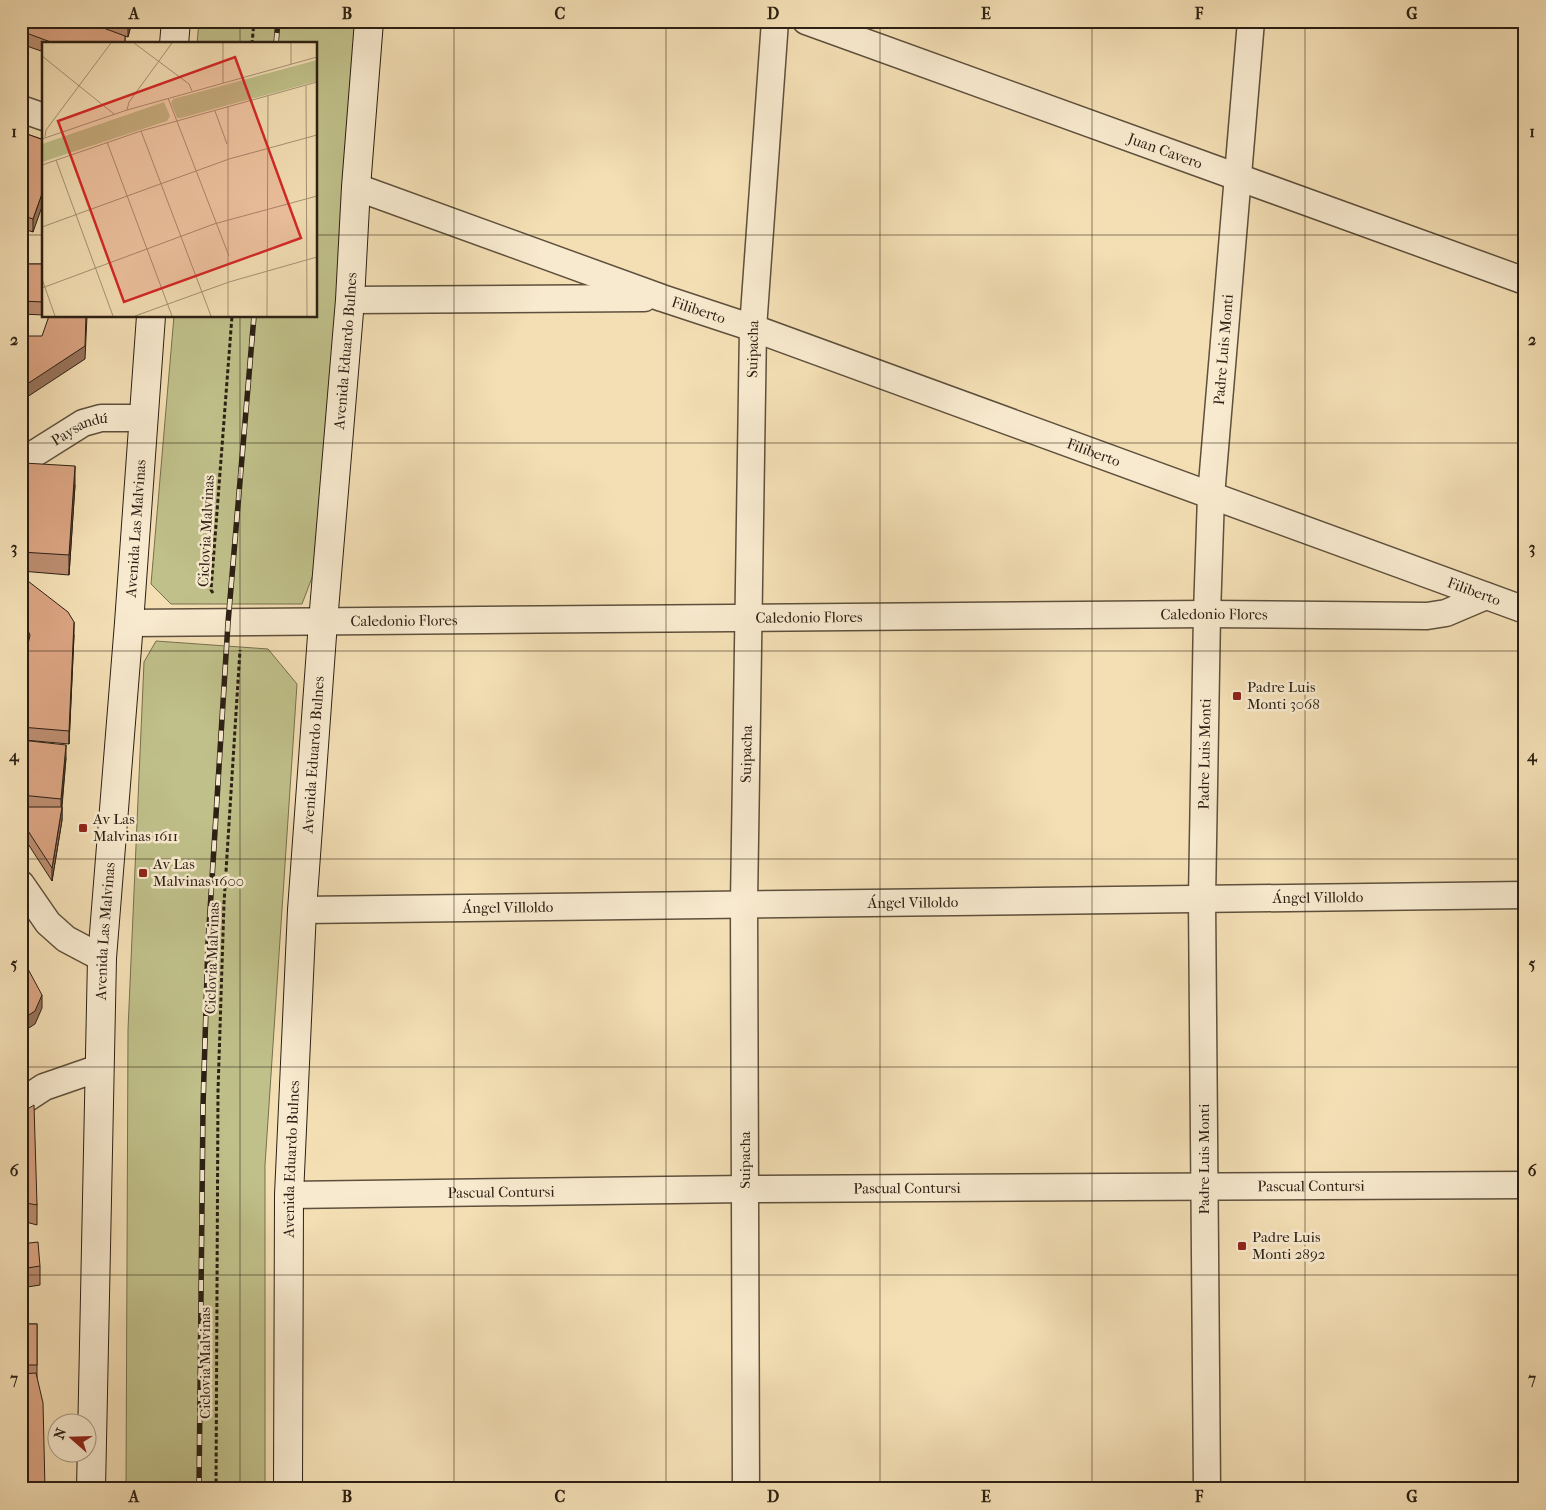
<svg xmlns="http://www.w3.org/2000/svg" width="1546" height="1510" viewBox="0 0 1546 1510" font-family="'IM FELL French Canon',serif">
<rect width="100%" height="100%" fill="#f4dfb5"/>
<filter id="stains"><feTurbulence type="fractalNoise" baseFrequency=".004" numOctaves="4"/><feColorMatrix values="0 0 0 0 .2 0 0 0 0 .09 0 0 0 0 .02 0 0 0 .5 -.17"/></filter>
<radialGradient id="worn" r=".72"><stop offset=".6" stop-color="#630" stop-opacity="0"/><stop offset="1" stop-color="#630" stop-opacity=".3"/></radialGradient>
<g fill="#c0c08a" stroke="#76704f">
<path d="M199,21H360L313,575L302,604H171L151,584L174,316H316V44H197Z"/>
<path d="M156,641L268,649L297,684L265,1165V1489H126L128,1030L144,662Z"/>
</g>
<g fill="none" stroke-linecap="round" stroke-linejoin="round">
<defs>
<g id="minor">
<path id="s1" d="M806,21L1525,281"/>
<path d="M21,109L44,117"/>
<path id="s2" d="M356,187L662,298L753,328L1525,610"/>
<path d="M350,300L644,298"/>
<path id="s3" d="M21,462L83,423L101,418H143"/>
<path id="s4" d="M129,623L1207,614L1427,616L1446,613L1486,596"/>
<path d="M21,884L48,923L66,939L102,958"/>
<path id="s5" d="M302,910L1525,895"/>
<path d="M21,1102L44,1087L99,1068"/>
<path id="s6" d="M289,1195L746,1189L1525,1185"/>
<path id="s7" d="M746,1489L744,903L753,328L775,21"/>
<path id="s8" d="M1207,1489L1202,899L1207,614L1211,496L1251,21"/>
</g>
<g id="secondary">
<path d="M174,44L176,21"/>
<path id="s9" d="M91,1489L102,958L129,623L151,316"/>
<path id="s10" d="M288,1489L289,1195L302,910L323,622L350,300L356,187L369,21"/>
</g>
</defs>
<use href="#minor" stroke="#5e503c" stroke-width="29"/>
<use href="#secondary" stroke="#2c2014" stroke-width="30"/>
<g stroke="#2c2014" stroke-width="3" stroke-dasharray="4 2.5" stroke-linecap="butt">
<path d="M252,44L254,21"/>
<path d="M213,593L211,590L232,316"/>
<path d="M216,1489L218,1091L224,903L240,650"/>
</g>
<use href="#minor" stroke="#f8eacf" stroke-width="26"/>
<use href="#secondary" stroke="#f8eacf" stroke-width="28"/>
<defs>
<g id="rail">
<path d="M276,44L278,21"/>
<path d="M199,1489L203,1106L208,943L228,623L254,316"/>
</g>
</defs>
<use href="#rail" stroke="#2c2014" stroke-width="5.5"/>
<use href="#rail" stroke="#f8eacf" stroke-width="4" stroke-dasharray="11" stroke-linecap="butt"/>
</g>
<g fill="#bc8d70" stroke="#2c2014">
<path d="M21,21H132L128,37L125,36V44H44V52L21,44Z"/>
<path d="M21,132L44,140L33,232L21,228Z"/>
<path d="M21,264H44V315L21,314Z"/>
<path d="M21,483L75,485L69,575L21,571Z"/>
<path d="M21,582L74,635L69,744L24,740L66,758L62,807V820L52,881L21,833V676L28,644L21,629Z"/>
<path d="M21,1113L37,1205V1225L26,1222L21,1223Z"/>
<path d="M21,1244L40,1266V1285L21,1288Z"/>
<path d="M21,1324H37V1377L21,1489Z"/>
</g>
<g fill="#99735b" stroke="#2c2014">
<path d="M128,21H132L128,37Z"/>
<path d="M44,188V201L33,232V219Z"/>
<path d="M87,316L85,359L21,401V388Z"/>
<path d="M75,466V485L69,575V555Z"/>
<path d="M74,622V635L69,744V731Z"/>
<path d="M66,745V758L61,812V799Z"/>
<path d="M62,807V820L52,881V868Z"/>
<path d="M42,995V1008L35,1024L21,1033V1020Z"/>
</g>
<g fill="#dba482" stroke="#2c2014">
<path d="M21,21H85L125,36V44H56L21,31Z"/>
<path d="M21,132L44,140V188L33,219L21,215Z"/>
<path d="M21,264H44V302L21,301Z"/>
<path d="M49,316H86L85,346L21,388V338L26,336H42Z"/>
<path d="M24,463L75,466L69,555L21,552V483H22Z"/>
<path d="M24,578L68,612L74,622L69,731L21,727V676L30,635L21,616V582Z"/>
<path d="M21,740L66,745L61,799L21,795Z"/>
<path d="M21,807H62L52,868L21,820Z"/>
<path d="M21,960L28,969L42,995L35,1011L21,1020Z"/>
<path d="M34,1105L37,1205L26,1203L21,1204V1113Z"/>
<path d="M38,1242L40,1266L21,1269V1244Z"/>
<rect x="21" y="1324" width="16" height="41"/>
<path d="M36,1373L43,1403L45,1489H21V1374Z"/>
</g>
<path fill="none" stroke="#2c2014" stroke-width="1" stroke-opacity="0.55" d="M240,21V44M454,21V1489M666,21V1489M880,21V1489M1092,21V1489M1305,21V1489M21,235H44M316,235H1525M240,316V1489M21,443H1525M21,651H1525M21,859H1525M21,1067H1525M21,1275H1525"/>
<g fill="#8f2418" stroke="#f8eacf" stroke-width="2">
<rect x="1232" y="691" width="10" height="10" rx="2.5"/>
<rect x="78" y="823" width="10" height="10" rx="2.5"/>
<rect x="138" y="868" width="10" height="10" rx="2.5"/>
<rect x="1237" y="1241" width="10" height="10" rx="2.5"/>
</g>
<g text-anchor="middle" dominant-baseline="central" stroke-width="5" stroke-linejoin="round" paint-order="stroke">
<g font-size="15" fill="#2c2014" stroke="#f8eacf">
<text stroke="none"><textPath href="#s1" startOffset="382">Juan Cavero</textPath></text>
<text stroke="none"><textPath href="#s2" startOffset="364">Filiberto</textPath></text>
<text stroke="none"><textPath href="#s7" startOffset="1140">Suipacha</textPath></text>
<text stroke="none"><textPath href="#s8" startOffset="1140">Padre Luis Monti</textPath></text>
<text stroke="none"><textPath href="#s10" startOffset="1140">Avenida Eduardo Bulnes</textPath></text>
<text stroke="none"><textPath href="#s3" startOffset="68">Paysandú</textPath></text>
<text stroke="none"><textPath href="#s2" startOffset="784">Filiberto</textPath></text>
<text stroke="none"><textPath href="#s9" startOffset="962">Avenida Las Malvinas</textPath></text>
<text transform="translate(206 531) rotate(-87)">Ciclovia Malvinas</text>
<text stroke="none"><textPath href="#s2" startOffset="1189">Filiberto</textPath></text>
<text stroke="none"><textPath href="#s4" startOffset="1085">Caledonio Flores</textPath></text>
<text stroke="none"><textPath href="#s4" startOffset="680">Caledonio Flores</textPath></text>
<text stroke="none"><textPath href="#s4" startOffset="275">Caledonio Flores</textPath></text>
<text stroke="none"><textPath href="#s10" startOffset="735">Avenida Eduardo Bulnes</textPath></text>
<text stroke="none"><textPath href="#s8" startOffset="735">Padre Luis Monti</textPath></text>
<text stroke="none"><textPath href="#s7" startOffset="735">Suipacha</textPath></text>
<text stroke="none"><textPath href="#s5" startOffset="1016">Ángel Villoldo</textPath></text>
<text stroke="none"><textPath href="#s5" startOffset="611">Ángel Villoldo</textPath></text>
<text stroke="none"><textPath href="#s5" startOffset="206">Ángel Villoldo</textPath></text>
<text stroke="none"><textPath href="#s9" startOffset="558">Avenida Las Malvinas</textPath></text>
<text transform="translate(212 958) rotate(-88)">Ciclovia Malvinas</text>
<text stroke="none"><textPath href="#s10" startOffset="330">Avenida Eduardo Bulnes</textPath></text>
<text transform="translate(1204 1159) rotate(-90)">Padre Luis Monti</text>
<text transform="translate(745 1160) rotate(-90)">Suipacha</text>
<text stroke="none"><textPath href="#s6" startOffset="1022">Pascual Contursi</textPath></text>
<text stroke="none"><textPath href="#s6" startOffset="618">Pascual Contursi</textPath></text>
<text stroke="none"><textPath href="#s6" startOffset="212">Pascual Contursi</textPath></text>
<text transform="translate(205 1363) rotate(-90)">Ciclovia Malvinas</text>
</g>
<g font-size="15" fill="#2c2014" stroke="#f8eacf" text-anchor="start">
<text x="1247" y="687">Padre Luis<tspan x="1247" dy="17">Monti 3068</tspan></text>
<text x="93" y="819">Av Las<tspan x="93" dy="17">Malvinas 1611</tspan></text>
<text x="153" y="864">Av Las<tspan x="153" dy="17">Malvinas 1600</tspan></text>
<text x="1252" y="1237">Padre Luis<tspan x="1252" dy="17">Monti 2892</tspan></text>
</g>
</g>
<g transform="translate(42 42)">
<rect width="275" height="275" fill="#f4dfb5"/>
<path d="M275,18V39L139,76H135L129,61L131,57ZM122,60L128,74L125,79L0,120V102Z" fill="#c0c08a"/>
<path fill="none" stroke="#a49375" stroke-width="1" d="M92,1L147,42L150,49M249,1V22M0,14L72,72M181,41V1M264,44L265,274M126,56L187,214M85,68L87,60L130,1M173,69L185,102M99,89L169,274M3,95L4,88L69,1M0,97L85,68L275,15M65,100L130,274M14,118L71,274M0,123L99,89L275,40M0,185L187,117L275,93M0,237L13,274M0,246L172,182L275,154M93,274L187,240L275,215M186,274V64M225,274L226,54"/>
<path fill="#d62828" fill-opacity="0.15" stroke="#d62828" stroke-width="2.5" d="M193,15L259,196L82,260L16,79Z"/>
<rect width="275" height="275" fill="none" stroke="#2c2014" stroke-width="2.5"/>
</g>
<rect width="1546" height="1510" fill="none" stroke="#f4dfb5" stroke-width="55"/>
<g transform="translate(72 1438) rotate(290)"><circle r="24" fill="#f8eacf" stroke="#a69984"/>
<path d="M0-4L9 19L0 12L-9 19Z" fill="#8f2418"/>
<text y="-8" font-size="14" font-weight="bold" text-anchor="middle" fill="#2c2014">N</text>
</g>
<rect x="28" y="28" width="1490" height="1454" fill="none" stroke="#2c2014" stroke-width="2"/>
<g font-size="16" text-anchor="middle" font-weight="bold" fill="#2c2014">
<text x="134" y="19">A</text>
<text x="347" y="19">B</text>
<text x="560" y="19">C</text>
<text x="773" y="19">D</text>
<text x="986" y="19">E</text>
<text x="1199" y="19">F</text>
<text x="1412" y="19">G</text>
<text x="14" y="137">1</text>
<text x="1532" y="137">1</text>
<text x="14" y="345">2</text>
<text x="1532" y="345">2</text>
<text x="14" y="553">3</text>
<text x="1532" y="553">3</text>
<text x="14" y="761">4</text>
<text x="1532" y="761">4</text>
<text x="14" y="969">5</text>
<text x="1532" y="969">5</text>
<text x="14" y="1176">6</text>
<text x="1532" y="1176">6</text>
<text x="14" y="1384">7</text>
<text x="1532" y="1384">7</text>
<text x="134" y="1502">A</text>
<text x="347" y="1502">B</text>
<text x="560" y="1502">C</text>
<text x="773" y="1502">D</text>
<text x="986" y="1502">E</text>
<text x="1199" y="1502">F</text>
<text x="1412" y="1502">G</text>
</g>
<rect width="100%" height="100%" filter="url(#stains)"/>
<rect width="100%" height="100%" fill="url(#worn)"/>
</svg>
